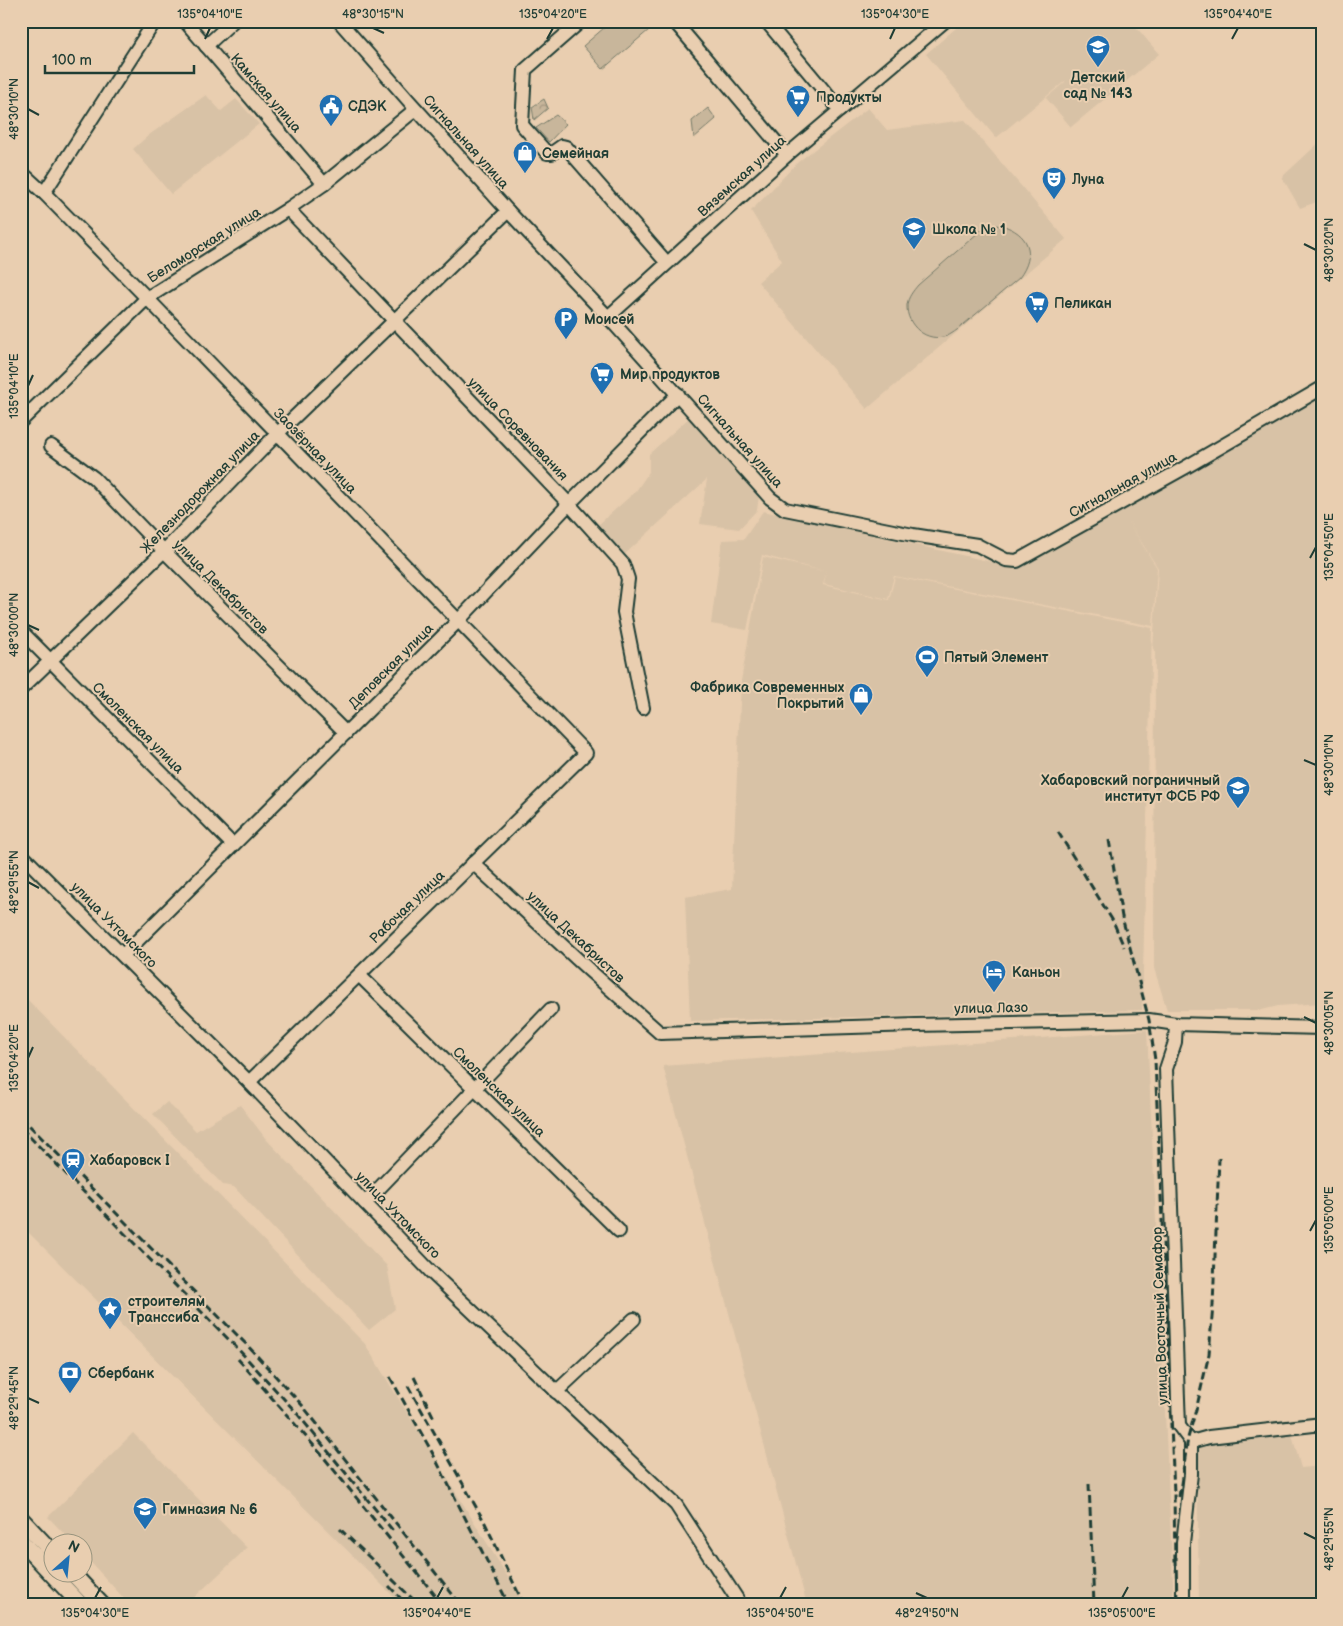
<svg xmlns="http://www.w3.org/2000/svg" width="1343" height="1626" viewBox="0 0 1343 1626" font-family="'Balsamiq Sans',sans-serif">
<defs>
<pattern id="forest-crowns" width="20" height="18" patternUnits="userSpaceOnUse" patternTransform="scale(1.25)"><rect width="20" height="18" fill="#c8b69b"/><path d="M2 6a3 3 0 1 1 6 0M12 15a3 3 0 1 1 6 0" fill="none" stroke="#a2957f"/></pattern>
</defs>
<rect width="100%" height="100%" fill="#e9ceb0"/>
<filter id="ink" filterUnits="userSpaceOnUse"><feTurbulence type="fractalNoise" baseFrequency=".02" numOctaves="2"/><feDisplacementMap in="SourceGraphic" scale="10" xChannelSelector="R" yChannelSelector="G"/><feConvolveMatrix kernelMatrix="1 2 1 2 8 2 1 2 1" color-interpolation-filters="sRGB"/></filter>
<g filter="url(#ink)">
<g fill="#d8c2a6">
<path d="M964,21H1131L1159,54L1071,127L1046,98L1065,82V81L996,138L926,54Z"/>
<path d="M206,95L221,111L236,99L259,124L171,194L133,149L149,135Z"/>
<path d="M868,108L887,130L965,120L1066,239L867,409L758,282L782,261L751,211L798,162Z"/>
<path d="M1322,140V200L1300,208L1282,177Z"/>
<path d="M1322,395V1003L1278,1006L1262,1010H1167L1154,968L1155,650L1153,649L1158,568L1127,520L1157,568L1153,626L894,576L888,599L824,584L826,573L823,585L889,600L895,577L1152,628L1142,1010L690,1021L685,897L732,889L741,681L763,557L827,572L762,555L747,630L711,624L722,540L744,539L763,511L1015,567Z"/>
<path d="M691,416L759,496L757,510L739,529L700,524L707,479L624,555L598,525L636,491L649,472V454Z"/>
<path d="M21,993L365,1344L525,1605H402L21,1225Z"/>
<path d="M1147,1030L1174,1605H807L663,1066Z"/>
<path d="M167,1102L196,1131L240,1105L266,1139L387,1266L395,1309L369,1330L234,1187L223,1185L153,1114Z"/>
<path d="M133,1433L247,1548L186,1605H130L83,1554L82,1544L73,1543L48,1517Z"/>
<path d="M1292,1435L1301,1468L1322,1466V1605H1199L1197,1445Z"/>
</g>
<g fill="#c8b69b" stroke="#747a68">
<path d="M612,21H641L649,30L603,69L583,46Z"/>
<path d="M708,108L716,119L694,138L692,121Z"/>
<path d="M556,115L566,124L549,142L536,128Z"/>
<path d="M1001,225C1029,233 1037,254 1019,278L957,330C954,332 950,335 947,336C927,343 906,326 907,305C908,297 913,291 918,285L979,232L989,226Z"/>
</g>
<path fill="url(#forest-crowns)" stroke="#747a68" d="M544,99L548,108L534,120L532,107Z"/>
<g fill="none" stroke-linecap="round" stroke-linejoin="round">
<defs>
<g id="minor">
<path d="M185,21L324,184"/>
<path d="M339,21L409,101L508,211L608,317L770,498L785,509L913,535L977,545L1006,560L1017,561L1186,467L1322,388"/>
<path d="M581,21L525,70L522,125L547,153H552L562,146L566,147L667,263"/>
<path d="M674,21L787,155"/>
<path d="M766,21L840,110"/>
<path d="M206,46L233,21"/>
<path d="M21,172L44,193L147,298L586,753L249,1082"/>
<path d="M44,193L155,21"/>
<path d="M288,209L569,504L623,564L628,579L624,612L643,708"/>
<path d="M608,317L787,155L945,21"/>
<path d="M21,421L147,298L288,209L324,184L416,109"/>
<path d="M51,446L94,478L164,551L346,733"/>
<path d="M21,631L233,845"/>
<path d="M21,689L164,551L277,434L508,211"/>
<path d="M21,854L249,1082L433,1274L676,1505L741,1605"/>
<path d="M473,863L589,970L660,1033L916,1025L1149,1020L1176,1024L1322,1028"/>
<path d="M123,955L458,621L569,504L678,394"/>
<path d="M359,975L619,1231"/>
<path d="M1176,1024L1175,1042L1166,1069L1179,1426L1191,1442V1474L1183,1543V1605"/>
<path d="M365,1203L551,1009"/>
<path d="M556,1392L634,1319"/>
<path d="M1191,1442L1209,1437L1322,1424"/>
</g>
<g id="major">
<path d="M21,1519L52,1552"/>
<path d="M21,1541L81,1605"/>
<path d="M73,1574L102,1605"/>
</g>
</defs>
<use href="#minor" stroke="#1f3d34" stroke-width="16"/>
<use href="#major" stroke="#1f3d34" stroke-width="19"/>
<use href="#minor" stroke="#e9ceb0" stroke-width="12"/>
<use href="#major" stroke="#e9ceb0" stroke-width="15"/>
<g stroke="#1f3d34" stroke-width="3" stroke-dasharray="8 4" stroke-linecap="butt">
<path d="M1058,832L1113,921L1124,947"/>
<path d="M1109,840L1122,917L1149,1020L1155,1060L1174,1493L1175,1563"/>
<path d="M21,1117L246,1344L302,1405L461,1605"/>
<path d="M21,1128L238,1349L295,1411L394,1532"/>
<path d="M238,1359L321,1454L443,1605"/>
<path d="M390,1377L433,1454L504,1595L510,1605"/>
<path d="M414,1377L435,1420"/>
<path d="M408,1386L485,1523L524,1605"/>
<path d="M1089,1484L1094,1605"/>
<path d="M1179,1497L1188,1438L1197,1406L1209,1354L1213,1305L1219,1158"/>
<path d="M340,1529L419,1605"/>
<path d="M1176,1557L1177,1605"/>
<path d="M389,1586L407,1605"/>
</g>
</g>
</g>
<path fill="none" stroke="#1f3d34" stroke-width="2" d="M373,28L384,33M205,39L210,28M547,39L553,28M890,39L895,28M1232,39L1238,28M28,109L39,115M1304,244L1316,250M28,386L33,375M1310,558L1316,547M28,625L39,630M1304,760L1316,765M28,882L39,888M1304,1017L1316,1023M28,1058L33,1047M1310,1231L1316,1220M28,1398L39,1403M1304,1533L1316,1539M916,1593L927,1598M95,1598L101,1587M437,1598L443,1587M780,1598L786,1587M1122,1598L1128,1587"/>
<defs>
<symbol id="school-pin" viewBox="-11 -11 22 30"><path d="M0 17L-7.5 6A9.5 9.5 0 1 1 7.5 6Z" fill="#1f6fb2" stroke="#e9ceb0"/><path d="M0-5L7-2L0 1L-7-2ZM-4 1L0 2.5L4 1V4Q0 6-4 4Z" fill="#fff"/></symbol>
<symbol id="supermarket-pin" viewBox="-11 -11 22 30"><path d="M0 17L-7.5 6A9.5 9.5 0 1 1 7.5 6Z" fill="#1f6fb2" stroke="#e9ceb0"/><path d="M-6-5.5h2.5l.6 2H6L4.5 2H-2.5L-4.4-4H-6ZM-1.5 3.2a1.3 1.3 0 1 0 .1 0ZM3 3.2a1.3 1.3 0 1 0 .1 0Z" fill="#fff"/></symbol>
<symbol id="civic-pin" viewBox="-11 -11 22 30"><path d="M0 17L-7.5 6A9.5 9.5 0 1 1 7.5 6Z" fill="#1f6fb2" stroke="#e9ceb0"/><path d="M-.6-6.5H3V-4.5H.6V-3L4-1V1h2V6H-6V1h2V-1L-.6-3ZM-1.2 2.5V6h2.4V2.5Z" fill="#fff"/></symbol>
<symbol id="shop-pin" viewBox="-11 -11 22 30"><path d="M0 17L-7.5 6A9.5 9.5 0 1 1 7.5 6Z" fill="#1f6fb2" stroke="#e9ceb0"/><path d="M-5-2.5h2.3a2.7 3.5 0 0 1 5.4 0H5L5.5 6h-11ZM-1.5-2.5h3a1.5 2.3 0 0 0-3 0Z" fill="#fff"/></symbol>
<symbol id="theatre-pin" viewBox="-11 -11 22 30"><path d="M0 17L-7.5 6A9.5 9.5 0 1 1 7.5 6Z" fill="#1f6fb2" stroke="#e9ceb0"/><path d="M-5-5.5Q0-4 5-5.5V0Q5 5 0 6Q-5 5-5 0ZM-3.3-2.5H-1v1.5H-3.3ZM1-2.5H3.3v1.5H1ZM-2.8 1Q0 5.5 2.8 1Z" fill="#fff"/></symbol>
<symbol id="parking-pin" viewBox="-11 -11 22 30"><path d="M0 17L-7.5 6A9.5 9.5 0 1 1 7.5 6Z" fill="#1f6fb2" stroke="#e9ceb0"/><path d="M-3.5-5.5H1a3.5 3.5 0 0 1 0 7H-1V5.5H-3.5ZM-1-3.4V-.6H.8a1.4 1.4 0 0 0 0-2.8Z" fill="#fff"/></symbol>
<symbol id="stadium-pin" viewBox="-11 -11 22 30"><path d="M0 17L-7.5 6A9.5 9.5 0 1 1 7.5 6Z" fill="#1f6fb2" stroke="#e9ceb0"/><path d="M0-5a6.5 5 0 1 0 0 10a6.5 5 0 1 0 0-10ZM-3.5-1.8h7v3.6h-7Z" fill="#fff"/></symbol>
<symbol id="university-pin" viewBox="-11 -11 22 30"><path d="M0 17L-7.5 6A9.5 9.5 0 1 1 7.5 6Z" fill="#1f6fb2" stroke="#e9ceb0"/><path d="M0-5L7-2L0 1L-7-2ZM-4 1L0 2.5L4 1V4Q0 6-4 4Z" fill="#fff"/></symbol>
<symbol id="hotel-pin" viewBox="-11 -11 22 30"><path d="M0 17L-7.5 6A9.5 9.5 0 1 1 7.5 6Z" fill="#1f6fb2" stroke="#e9ceb0"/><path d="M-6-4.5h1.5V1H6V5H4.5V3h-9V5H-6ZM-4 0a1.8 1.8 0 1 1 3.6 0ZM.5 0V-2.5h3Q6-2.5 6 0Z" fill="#fff"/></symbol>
<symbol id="station-pin" viewBox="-11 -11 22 30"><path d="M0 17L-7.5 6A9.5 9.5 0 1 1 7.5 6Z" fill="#1f6fb2" stroke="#e9ceb0"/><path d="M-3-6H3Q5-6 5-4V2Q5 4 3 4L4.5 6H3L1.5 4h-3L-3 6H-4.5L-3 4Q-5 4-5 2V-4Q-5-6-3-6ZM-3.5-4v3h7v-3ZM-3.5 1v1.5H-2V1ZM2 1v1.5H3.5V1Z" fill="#fff"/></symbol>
<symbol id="sight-pin" viewBox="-11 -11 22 30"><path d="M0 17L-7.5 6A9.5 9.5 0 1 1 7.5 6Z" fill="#1f6fb2" stroke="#e9ceb0"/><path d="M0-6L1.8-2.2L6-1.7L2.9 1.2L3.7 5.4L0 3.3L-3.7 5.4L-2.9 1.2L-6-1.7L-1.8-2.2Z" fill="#fff"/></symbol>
<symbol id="bank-pin" viewBox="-11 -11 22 30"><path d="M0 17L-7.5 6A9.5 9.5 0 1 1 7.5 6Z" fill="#1f6fb2" stroke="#e9ceb0"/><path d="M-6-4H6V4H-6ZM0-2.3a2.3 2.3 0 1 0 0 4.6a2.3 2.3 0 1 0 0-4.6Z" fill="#fff"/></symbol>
</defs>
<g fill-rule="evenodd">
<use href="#school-pin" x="1084" y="33" width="28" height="38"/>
<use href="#supermarket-pin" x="784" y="83" width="28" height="38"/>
<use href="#civic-pin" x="317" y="92" width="28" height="38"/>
<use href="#shop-pin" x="511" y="139" width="28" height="38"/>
<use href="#theatre-pin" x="1040" y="165" width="28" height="38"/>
<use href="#school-pin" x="900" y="215" width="28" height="38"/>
<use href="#supermarket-pin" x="1023" y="289" width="28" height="38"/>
<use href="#parking-pin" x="552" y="305" width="28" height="38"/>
<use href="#supermarket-pin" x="588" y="360" width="28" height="38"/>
<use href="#stadium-pin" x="913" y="643" width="28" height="38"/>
<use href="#shop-pin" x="847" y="681" width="28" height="38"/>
<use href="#university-pin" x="1224" y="774" width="28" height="38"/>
<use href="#hotel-pin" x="980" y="958" width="28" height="38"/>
<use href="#station-pin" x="59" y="1146" width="28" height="38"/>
<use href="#sight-pin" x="96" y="1295" width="28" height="38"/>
<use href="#bank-pin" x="56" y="1359" width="28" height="38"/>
<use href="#school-pin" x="131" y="1495" width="28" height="38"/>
</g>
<g text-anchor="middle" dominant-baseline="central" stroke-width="4" stroke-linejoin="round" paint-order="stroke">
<g font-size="14" font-weight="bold" fill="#1f3d34" stroke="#e9ceb0" text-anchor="start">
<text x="1098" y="77" text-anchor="middle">Детский<tspan x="1098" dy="16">сад № 143</tspan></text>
<text x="816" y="97">Продукты</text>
<text x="348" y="106">СДЭК</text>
<text x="542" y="153">Семейная</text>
<text x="1072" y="179">Луна</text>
<text x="932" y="229">Школа № 1</text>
<text x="1054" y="303">Пеликан</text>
<text x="584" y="319">Моисей</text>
<text x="620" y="374">Мир продуктов</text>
<text x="944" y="657">Пятый Элемент</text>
<text x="844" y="687" text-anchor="end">Фабрика Современных<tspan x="844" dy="16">Покрытий</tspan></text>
<text x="1220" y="780" text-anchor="end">Хабаровский пограничный<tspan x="1220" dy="16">институт ФСБ РФ</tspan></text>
<text x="1012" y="972">Каньон</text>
<text x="90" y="1160">Хабаровск I</text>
<text x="128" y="1301">строителям<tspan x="128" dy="16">Транссиба</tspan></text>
<text x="88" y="1373">Сбербанк</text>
<text x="162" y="1509">Гимназия № 6</text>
</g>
<g font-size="14" fill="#1f3d34" stroke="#e9ceb0">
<text transform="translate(266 93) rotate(49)">Камская улица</text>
<text transform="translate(466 142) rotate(48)">Сигнальная улица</text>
<text transform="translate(742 176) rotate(-42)">Вяземская улица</text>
<text transform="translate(204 245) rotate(-32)">Беломорская улица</text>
<text transform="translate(518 429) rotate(46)">улица Соревнования</text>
<text transform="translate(740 441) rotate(48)">Сигнальная улица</text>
<text transform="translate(315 451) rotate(46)">Заозёрная улица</text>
<text transform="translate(1123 485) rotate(-29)">Сигнальная улица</text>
<text transform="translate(200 492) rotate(-46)">Железнодорожная улица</text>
<text transform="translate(221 587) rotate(45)">улица Декабристов</text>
<text transform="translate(391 666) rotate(-45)">Деповская улица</text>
<text transform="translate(138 728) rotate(45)">Смоленская улица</text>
<text transform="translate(407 907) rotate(-44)">Рабочая улица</text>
<text transform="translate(114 925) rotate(45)">улица Ухтомского</text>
<text transform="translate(576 937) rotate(43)">улица Декабристов</text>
<text transform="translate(991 1008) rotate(-1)">улица Лазо</text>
<text transform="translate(499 1092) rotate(44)">Смоленская улица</text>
<text transform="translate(398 1215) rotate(46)">улица Ухтомского</text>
<text transform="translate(1160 1316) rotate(-92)">улица Восточный Семафор</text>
</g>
</g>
<rect width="1343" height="1626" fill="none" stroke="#e9ceb0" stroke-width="55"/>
<g transform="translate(68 1558) rotate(27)"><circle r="24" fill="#e9ceb0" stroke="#98947e"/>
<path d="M0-4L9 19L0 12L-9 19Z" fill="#1f6fb2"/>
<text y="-8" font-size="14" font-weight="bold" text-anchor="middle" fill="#1f3d34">N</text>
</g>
<path d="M45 65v8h149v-8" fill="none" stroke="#1f3d34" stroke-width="2.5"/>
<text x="52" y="65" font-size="15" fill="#1f3d34" stroke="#e9ceb0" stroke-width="4" paint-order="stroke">100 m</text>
<rect x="28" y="28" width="1288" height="1570" fill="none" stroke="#1f3d34" stroke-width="2"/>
<g font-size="12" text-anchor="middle" fill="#1f3d34">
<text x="210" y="18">135°04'10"E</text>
<text x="373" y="18">48°30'15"N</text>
<text x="553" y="18">135°04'20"E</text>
<text x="895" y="18">135°04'30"E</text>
<text x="1238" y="18">135°04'40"E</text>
<text transform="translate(14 109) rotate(-90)" y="4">48°30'10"N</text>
<text transform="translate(1329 250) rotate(-90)" y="4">48°30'20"N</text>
<text transform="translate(14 386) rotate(-90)" y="4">135°04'10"E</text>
<text transform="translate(1329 547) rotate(-90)" y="4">135°04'50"E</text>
<text transform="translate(14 625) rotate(-90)" y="4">48°30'00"N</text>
<text transform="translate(1329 765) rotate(-90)" y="4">48°30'10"N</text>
<text transform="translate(14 882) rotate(-90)" y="4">48°29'55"N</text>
<text transform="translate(1329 1023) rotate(-90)" y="4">48°30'05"N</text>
<text transform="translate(14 1058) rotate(-90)" y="4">135°04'20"E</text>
<text transform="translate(1329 1220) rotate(-90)" y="4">135°05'00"E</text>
<text transform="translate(14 1398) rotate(-90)" y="4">48°29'45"N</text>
<text transform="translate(1329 1539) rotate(-90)" y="4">48°29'55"N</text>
<text x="95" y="1617">135°04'30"E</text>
<text x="437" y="1617">135°04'40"E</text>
<text x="780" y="1617">135°04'50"E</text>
<text x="927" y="1617">48°29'50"N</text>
<text x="1122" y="1617">135°05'00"E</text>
</g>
</svg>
